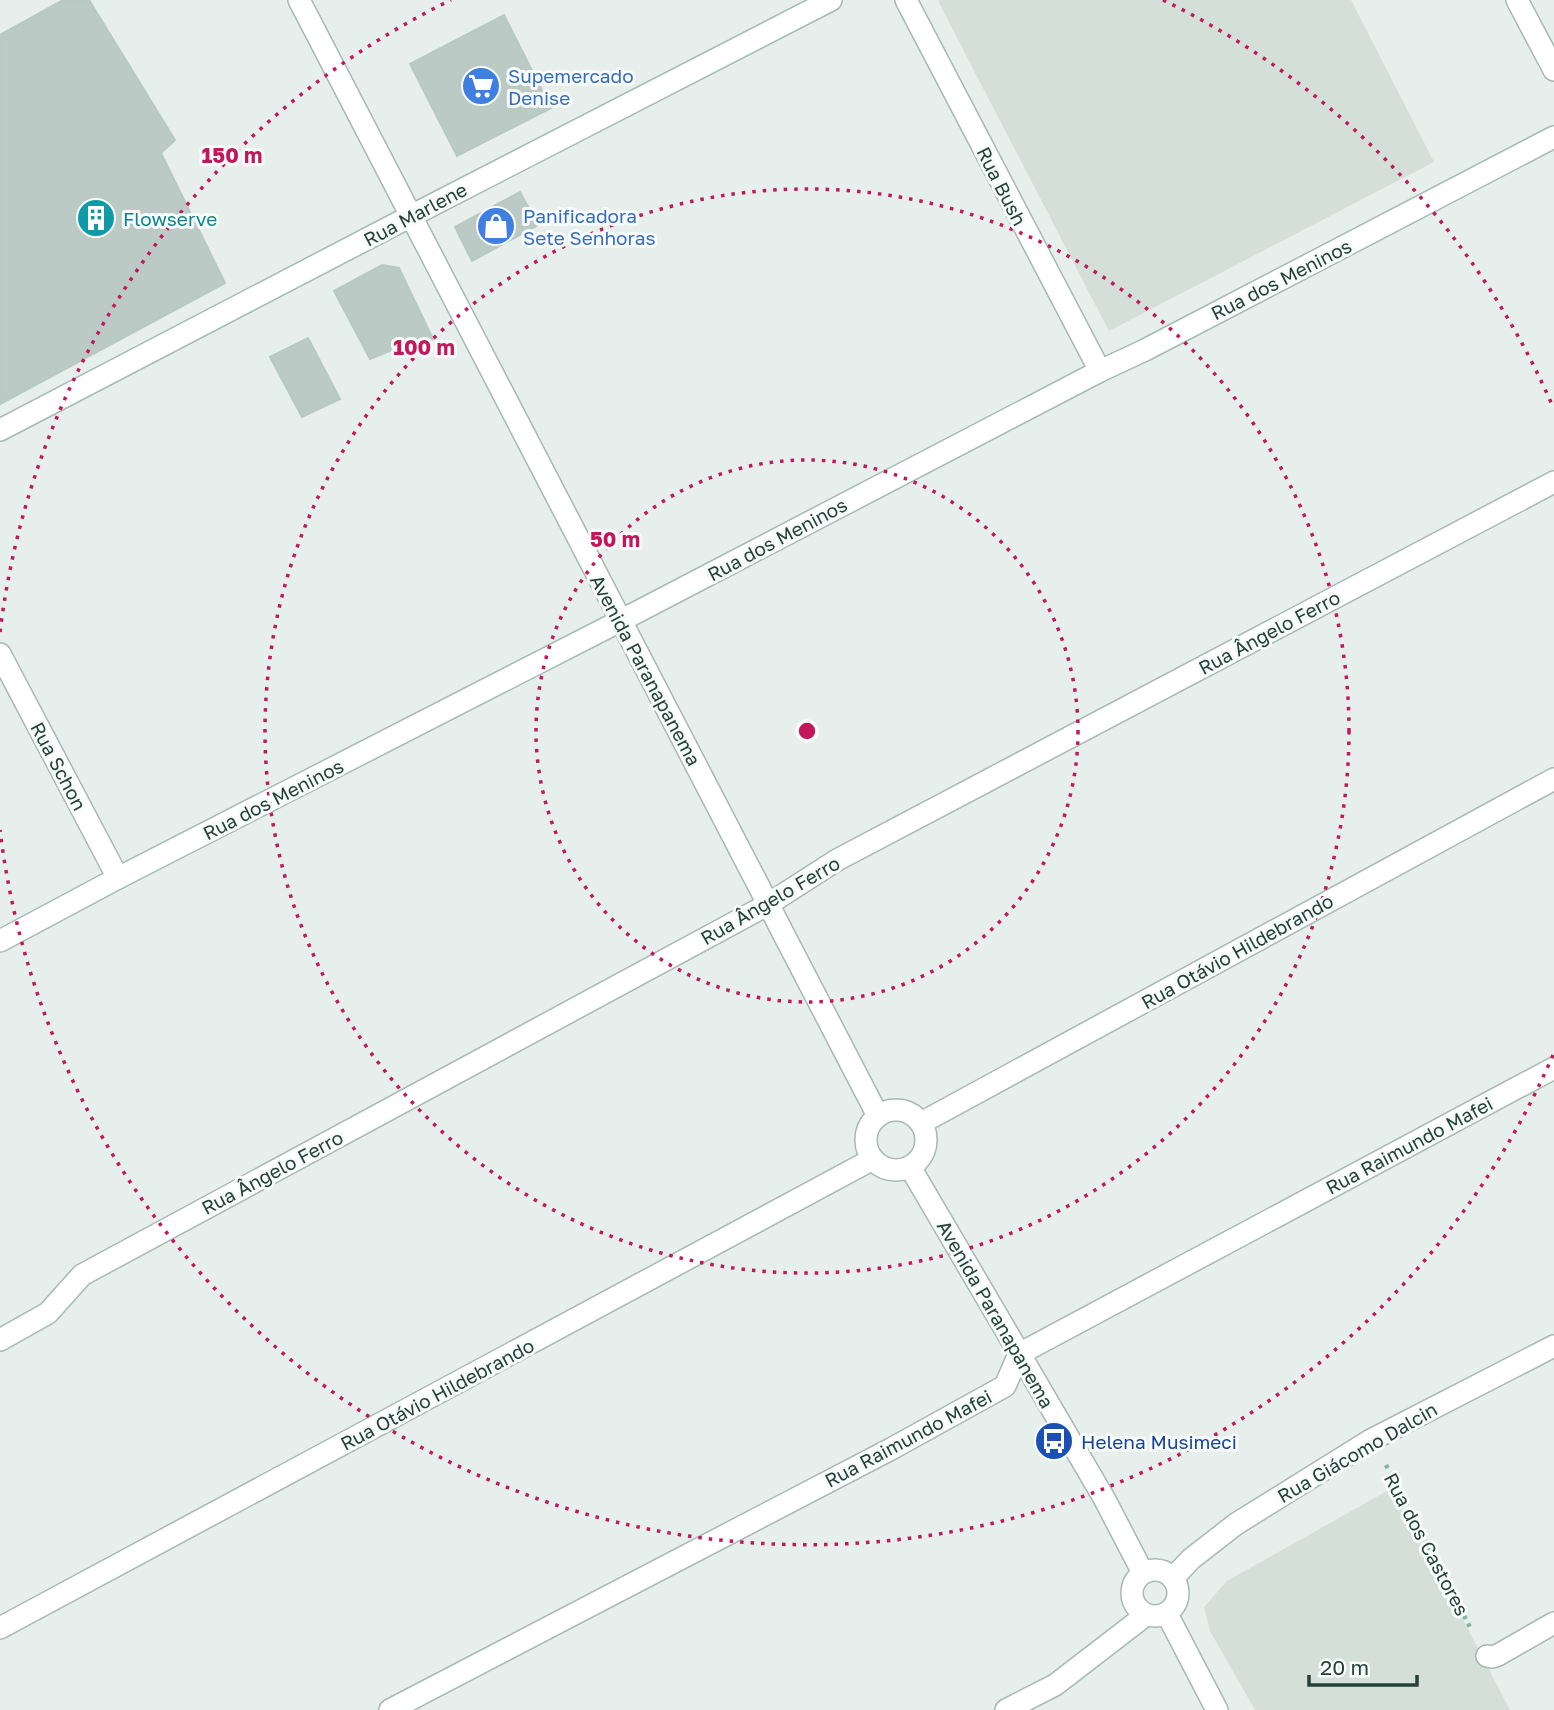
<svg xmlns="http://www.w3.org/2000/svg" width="1554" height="1710" viewBox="0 0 1554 1710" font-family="'Golos Text',sans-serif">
<rect width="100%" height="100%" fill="#e6efeb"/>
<g fill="#d4dfda">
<path d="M940,0H1351L1434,162L1109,331L938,1Z"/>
<path d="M1394,1487L1510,1710H1255L1210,1631L1204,1607L1227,1581Z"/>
</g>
<g fill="#bbcac4" stroke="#b8c9c2" stroke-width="2">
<path d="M63,0H89L175,140L161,153L225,283L0,404V35Z"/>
<path d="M504,15L551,108L457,156L410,64Z"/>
<path d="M520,192L538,225L472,261L455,227Z"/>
<path d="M382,265L399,268L433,339L396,357L392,350L370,359L334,291Z"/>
<path d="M308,338L340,399L302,417L270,357Z"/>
</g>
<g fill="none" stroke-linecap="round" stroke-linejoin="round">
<defs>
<g id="street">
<path d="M299,0L878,1116"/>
<path d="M906,0L1100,371"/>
<path d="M1517,0L1554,70"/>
<path d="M0,654L118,878"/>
<circle cx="896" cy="1140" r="30"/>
<path d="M921,1123L1554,779"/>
<path d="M910,1167L1104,1498L1143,1573"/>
<path d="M0,1340L48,1313L82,1275L767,905L837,860L1554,482"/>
<circle cx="1155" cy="1593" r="23"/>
<path d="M1173,1578L1191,1559L1236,1524L1371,1440L1554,1346"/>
<path d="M1167,1614L1217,1710"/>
<path d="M0,1628L873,1159"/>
<path d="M1487,1656L1492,1657L1498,1655L1554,1623"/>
<path d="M390,1710L891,1449L1005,1386L1019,1354L1554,1068"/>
<path d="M1006,1710L1055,1685L1146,1615"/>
</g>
<g id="secondary">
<path d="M0,430L411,216L831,0"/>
<path d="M0,941L118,878L620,621L1100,371L1145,350L1554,137"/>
</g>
</defs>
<use href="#street" stroke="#a8b8b2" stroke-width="24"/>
<use href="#secondary" stroke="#a4bbb3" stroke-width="24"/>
<path stroke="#86b3a5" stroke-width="4.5" stroke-dasharray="3.5 5" stroke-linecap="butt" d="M1386,1465L1472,1631"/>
<use href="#street" stroke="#fff" stroke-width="21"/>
<use href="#secondary" stroke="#fff" stroke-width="21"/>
</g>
<g fill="none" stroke="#c2185b" stroke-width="3.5" stroke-dasharray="3.5 7">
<circle cx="807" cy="731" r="271"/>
<circle cx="807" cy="731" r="542"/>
<path d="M1553 1055A813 813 0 0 1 0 830M0 632A813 813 0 0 1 451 0M1163 0A813 813 0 0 1 1553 407"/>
</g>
<defs>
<symbol id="supermarket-disc" viewBox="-11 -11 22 22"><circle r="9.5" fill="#3f7fe0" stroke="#f7fbf9"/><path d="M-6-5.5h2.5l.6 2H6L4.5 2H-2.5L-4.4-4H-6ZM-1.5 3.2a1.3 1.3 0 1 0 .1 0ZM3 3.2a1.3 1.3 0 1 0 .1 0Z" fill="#fff"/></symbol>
<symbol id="building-disc" viewBox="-11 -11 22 22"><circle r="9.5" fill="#0f9aa8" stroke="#f7fbf9"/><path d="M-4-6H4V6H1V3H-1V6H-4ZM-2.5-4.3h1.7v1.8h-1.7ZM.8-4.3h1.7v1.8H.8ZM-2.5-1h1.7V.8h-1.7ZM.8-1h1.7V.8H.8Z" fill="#fff"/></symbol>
<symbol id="shop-disc" viewBox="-11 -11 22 22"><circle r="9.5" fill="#3f7fe0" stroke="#f7fbf9"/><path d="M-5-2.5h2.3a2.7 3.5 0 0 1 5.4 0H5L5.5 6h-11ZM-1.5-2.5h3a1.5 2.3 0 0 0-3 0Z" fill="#fff"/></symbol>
<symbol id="bus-disc" viewBox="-11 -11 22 22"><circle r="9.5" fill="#1a4fb4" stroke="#f7fbf9"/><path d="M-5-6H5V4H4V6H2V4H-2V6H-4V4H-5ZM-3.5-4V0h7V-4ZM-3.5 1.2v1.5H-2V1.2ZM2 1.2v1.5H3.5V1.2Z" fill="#fff"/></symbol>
</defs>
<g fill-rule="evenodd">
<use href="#supermarket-disc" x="459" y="64" width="44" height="44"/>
<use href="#building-disc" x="74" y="196" width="44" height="44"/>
<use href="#shop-disc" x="474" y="204" width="44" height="44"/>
<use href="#bus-disc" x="1032" y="1419" width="44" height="44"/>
</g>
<g text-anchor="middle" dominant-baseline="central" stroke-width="6" stroke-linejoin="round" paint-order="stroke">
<g font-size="19" fill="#366cbe" stroke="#f7fbf9" text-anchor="start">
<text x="508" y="75">Supemercado<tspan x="508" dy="22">Denise</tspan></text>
<text x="523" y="215">Panificadora<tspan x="523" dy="22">Sete Senhoras</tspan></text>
</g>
<g font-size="19" fill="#24423a" stroke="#f7fbf9">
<text transform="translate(1002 186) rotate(63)">Rua Bush</text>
<text transform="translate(415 214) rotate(-28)">Rua Marlene</text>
<text transform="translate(1281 279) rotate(-27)">Rua dos Meninos</text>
<text transform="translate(777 539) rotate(-28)">Rua dos Meninos</text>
<text transform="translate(1269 632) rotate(-28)">Rua Ângelo Ferro</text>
<text transform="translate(646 670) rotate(62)">Avenida Paranapanema</text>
<text transform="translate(59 766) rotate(62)">Rua Schon</text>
<text transform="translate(273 799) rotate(-27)">Rua dos Meninos</text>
<text transform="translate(770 900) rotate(-30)">Rua Ângelo Ferro</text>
<text transform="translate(1237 951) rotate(-29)">Rua Otávio Hildebrando</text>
<text transform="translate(1409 1145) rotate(-28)">Rua Raimundo Mafei</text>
<text transform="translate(272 1172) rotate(-28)">Rua Ângelo Ferro</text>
<text transform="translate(996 1314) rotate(60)">Avenida Paranapanema</text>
<text transform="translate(437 1394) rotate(-28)">Rua Otávio Hildebrando</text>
<text transform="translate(908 1438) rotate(-28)">Rua Raimundo Mafei</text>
<text transform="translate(1357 1452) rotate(-30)">Rua Giácomo Dalcin</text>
<text transform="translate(1427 1544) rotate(62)">Rua dos Castores</text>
</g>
<g font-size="19" fill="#0d838f" stroke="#f7fbf9" text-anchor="start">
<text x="123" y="218">Flowserve</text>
</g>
<g font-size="19" fill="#164399" stroke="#f7fbf9" text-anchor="start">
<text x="1081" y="1441">Helena Musimeci</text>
</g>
</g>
<circle cx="807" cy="731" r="10" fill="#c2185b" stroke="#f7fbf9" stroke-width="3.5"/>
<g font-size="21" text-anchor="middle" font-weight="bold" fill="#c2185b" stroke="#f7fbf9" stroke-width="6" stroke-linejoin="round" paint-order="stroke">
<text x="232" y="163">150 m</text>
<text x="424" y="355">100 m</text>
<text x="615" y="547">50 m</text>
</g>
<path d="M1309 1675v10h108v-10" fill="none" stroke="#24423a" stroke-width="3.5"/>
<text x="1320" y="1675" font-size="21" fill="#24423a" stroke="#f7fbf9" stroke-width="5" paint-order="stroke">20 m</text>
</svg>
